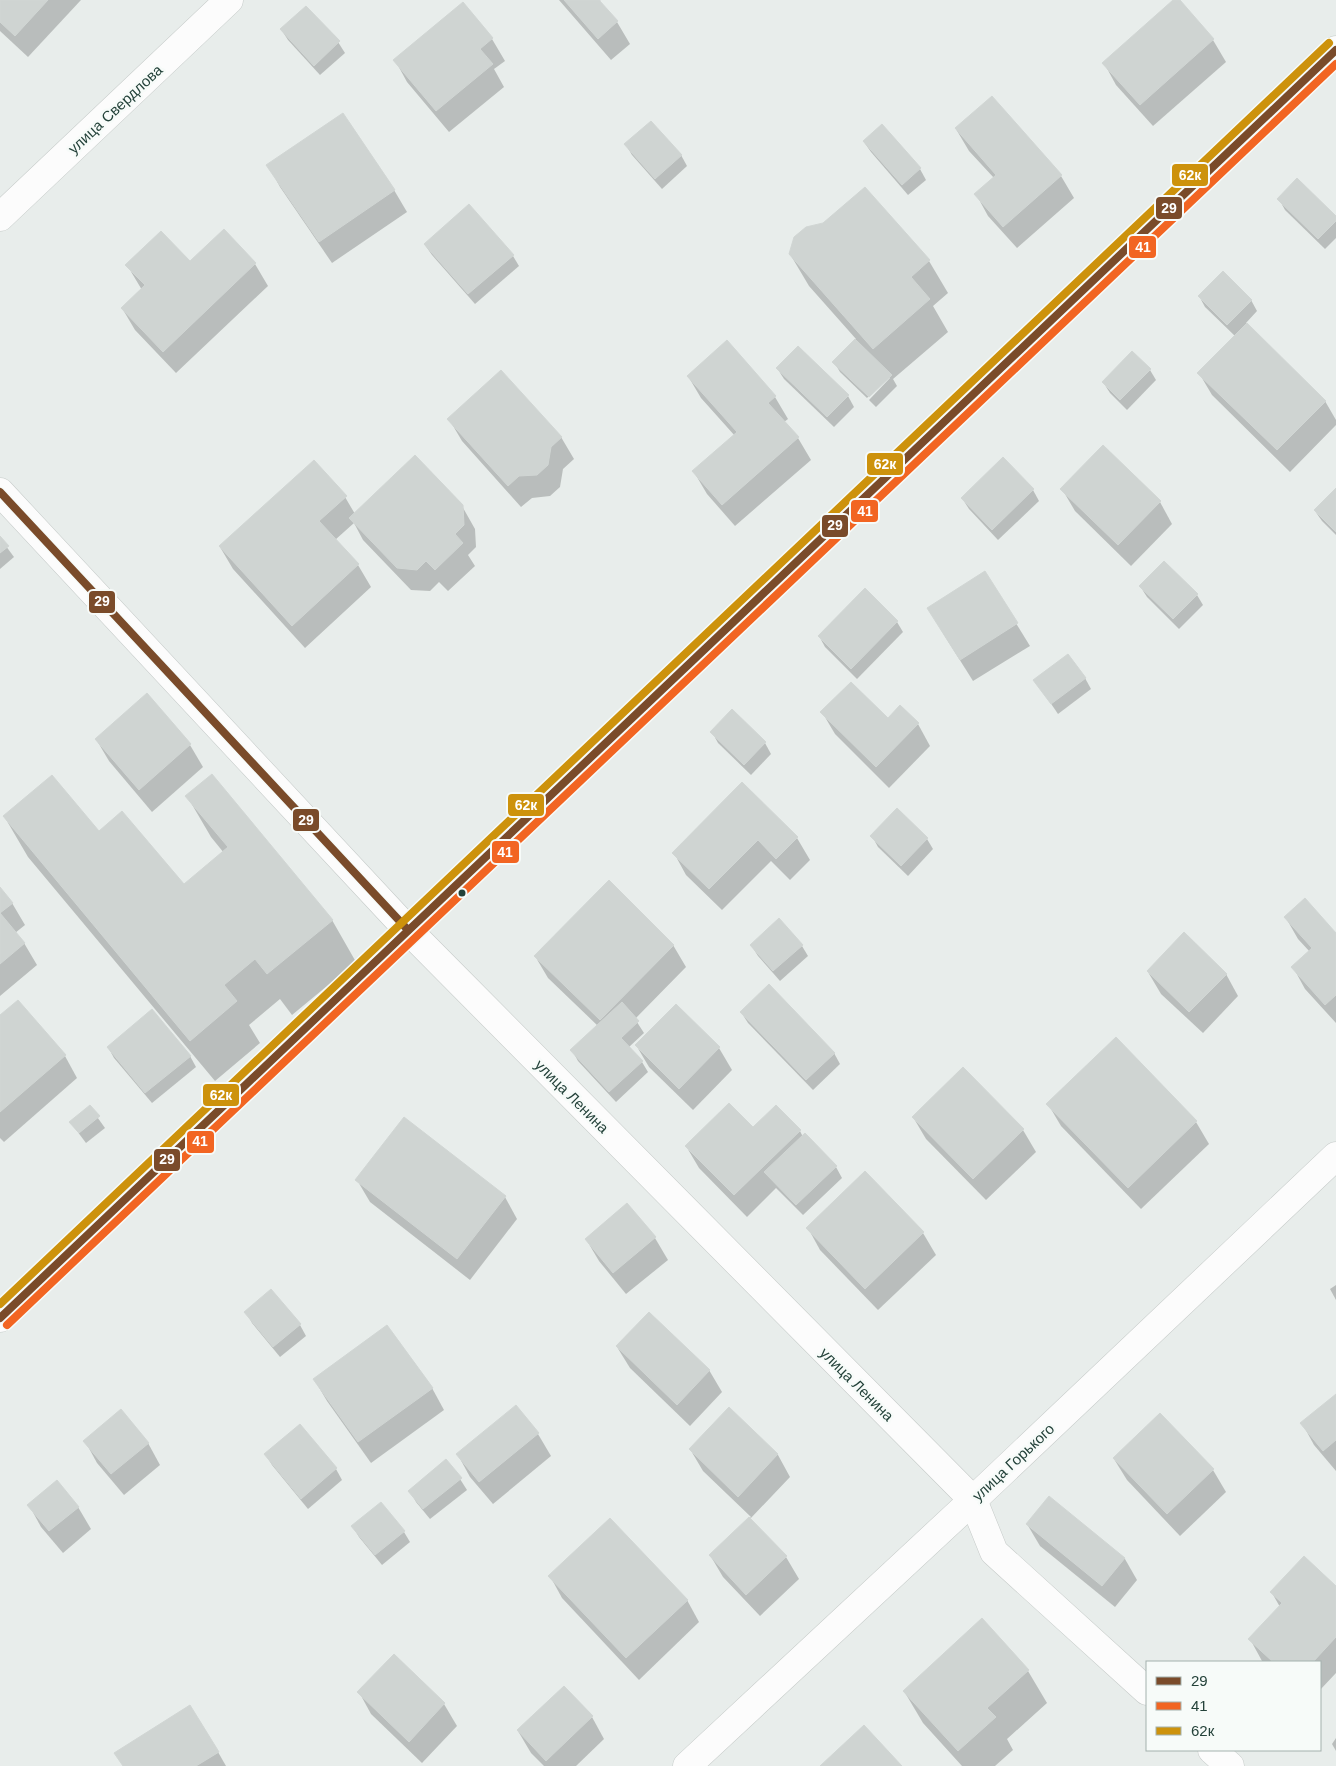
<svg xmlns="http://www.w3.org/2000/svg" width="1336" height="1766" viewBox="0 0 1336 1766" font-family="Arial,sans-serif">
<rect width="100%" height="100%" fill="#e8edeb"/>
<g fill="#0003">
<path d="M0,0H81L28,57L0,31Z"/>
<path d="M559,0H601L599,1L617,22L630,44L611,60Z"/>
<path d="M1175,0H1178L1213,40L1226,62L1153,126L1116,85L1104,63Z"/>
<path d="M463,4L492,39L505,61L494,69L504,87L449,132L407,82L395,60Z"/>
<path d="M281,29L338,42L345,53L320,75L288,40Z"/>
<path d="M992,97L1061,176L1074,198L1017,248L988,216L976,194L994,178L969,151L956,129Z"/>
<path d="M882,126L920,169L926,180L908,195L871,152L864,142Z"/>
<path d="M626,145L681,155L687,166L662,189L632,155Z"/>
<path d="M268,165L394,190L407,212L332,263L280,187Z"/>
<path d="M864,189L929,261L948,293L933,306L948,332L893,379L897,386L876,407L869,400L890,378L888,376L867,398L840,372L834,362L856,339L809,286L790,254Z"/>
<path d="M1279,199L1336,218V238L1325,249L1285,210Z"/>
<path d="M224,231L255,264L268,286L176,373L135,330L122,308L142,290L127,265L190,263Z"/>
<path d="M425,245L513,256L519,266L475,304L432,255Z"/>
<path d="M1199,296L1251,300L1257,311L1246,323L1325,401L1336,420V425L1290,472L1212,395L1199,373L1235,336L1205,307Z"/>
<path d="M727,342L775,397L788,419L784,422L798,438L811,460L735,526L707,494L694,472L735,436L701,398L688,376Z"/>
<path d="M777,368L848,396L854,407L834,427L784,379Z"/>
<path d="M1150,370L1156,380L1127,410L1110,393L1103,382Z"/>
<path d="M449,419L561,437L574,459L563,469L560,487L550,496L532,498L521,507L462,441Z"/>
<path d="M1062,489L1160,502L1172,524L1131,566L1075,511Z"/>
<path d="M1033,490L1039,501L998,540L969,509L962,498Z"/>
<path d="M1336,490V535L1322,521L1315,511Z"/>
<path d="M345,497L355,514L462,506L475,529L476,547L468,555L475,566L448,591L439,582L430,591L411,590L363,540L354,523L335,540L358,565L371,587L305,648L233,569L220,547Z"/>
<path d="M0,538L14,557L0,569Z"/>
<path d="M985,573L1030,646L973,681L941,630Z"/>
<path d="M1140,586L1197,595L1203,605L1179,629L1147,597Z"/>
<path d="M897,622L903,632L857,679L825,647L819,636Z"/>
<path d="M1085,678L1091,689L1058,714L1035,680Z"/>
<path d="M147,695L190,745L203,767L152,812L109,761L96,739Z"/>
<path d="M822,712L918,724L930,746L889,788L835,734Z"/>
<path d="M712,732L765,743L771,754L751,775L718,743Z"/>
<path d="M742,784L797,838L810,860L790,880L771,861L722,910L686,875L674,853Z"/>
<path d="M187,796L332,920L356,962L292,1015L280,999L249,1025L260,1043L215,1081L28,857L4,816L98,833L184,886L224,853L211,837Z"/>
<path d="M872,836L927,839L933,849L908,876L878,847Z"/>
<path d="M0,889L12,903L25,925L15,933L24,943L37,965L0,996Z"/>
<path d="M1286,918L1336,935V1023L1305,989L1293,967L1310,952L1298,939Z"/>
<path d="M673,945L686,967L635,1019L644,1033L629,1047L642,1062L648,1072L616,1102L578,1061L572,1050L598,1026L548,978L535,956Z"/>
<path d="M751,945L802,946L808,956L780,981L758,956Z"/>
<path d="M1148,972L1226,974L1238,996L1203,1033L1161,994Z"/>
<path d="M676,1005L719,1048L732,1070L693,1110L649,1067L636,1045Z"/>
<path d="M741,1012L834,1053L840,1064L813,1090L748,1023Z"/>
<path d="M0,1017L65,1056L77,1078L4,1142L0,1138Z"/>
<path d="M108,1047L190,1056L196,1067L152,1103L114,1058Z"/>
<path d="M963,1068L1023,1130L1036,1152L986,1200L926,1139L913,1117Z"/>
<path d="M1048,1104L1196,1122L1209,1144L1141,1209L1061,1126Z"/>
<path d="M90,1107L105,1128L86,1143L71,1123Z"/>
<path d="M753,1129L800,1131L803,1137L805,1134L836,1167L842,1178L803,1215L776,1188L747,1217L699,1168L686,1146Z"/>
<path d="M357,1180L505,1197L517,1219L470,1280L370,1202Z"/>
<path d="M627,1204L655,1238L668,1260L626,1294L599,1261L586,1239Z"/>
<path d="M808,1228L923,1233L936,1255L878,1310L820,1250Z"/>
<path d="M1336,1285V1300L1330,1289Z"/>
<path d="M246,1312L300,1325L306,1336L280,1357L252,1323Z"/>
<path d="M617,1347L709,1370L722,1392L690,1426L630,1368Z"/>
<path d="M314,1379L432,1388L444,1410L371,1463L327,1401Z"/>
<path d="M1336,1395V1471L1314,1445L1302,1423Z"/>
<path d="M516,1407L538,1434L551,1456L493,1504L470,1477L458,1455Z"/>
<path d="M729,1409L778,1455L790,1477L750,1519L786,1557L799,1579L760,1616L723,1577L710,1555L751,1517L703,1471L690,1449Z"/>
<path d="M1160,1415L1213,1470L1226,1492L1180,1536L1127,1480L1114,1459Z"/>
<path d="M300,1426L336,1469L342,1480L308,1509L272,1465L266,1455Z"/>
<path d="M85,1441L148,1443L160,1465L124,1495L97,1463Z"/>
<path d="M460,1479L467,1490L430,1519L416,1502L410,1491Z"/>
<path d="M29,1505L78,1507L91,1529L63,1553L41,1527Z"/>
<path d="M1027,1524L1125,1559L1137,1580L1115,1607L1040,1546Z"/>
<path d="M353,1527L404,1532L410,1542L382,1565L359,1537Z"/>
<path d="M550,1576L687,1600L699,1622L639,1680L562,1598Z"/>
<path d="M1336,1587V1673L1320,1690V1662L1262,1661L1250,1639L1280,1607L1272,1593Z"/>
<path d="M394,1656L444,1704L457,1726L422,1763L371,1714L359,1692Z"/>
<path d="M1028,1671L1047,1703L1007,1739L1013,1750L995,1766H962L923,1723L904,1691Z"/>
<path d="M564,1688L592,1717L604,1739L576,1766H544L531,1753L518,1731Z"/>
<path d="M1336,1738V1751L1332,1744Z"/>
<path d="M218,1752L226,1766H123Z"/>
</g>
<g fill="#cfd4d2" stroke="#d1d6d4">
<path d="M0,0H48L15,36L0,22Z"/>
<path d="M564,0H599L618,21L598,39Z"/>
<path d="M1173,0H1180L1214,39L1140,105L1102,63Z"/>
<path d="M463,2L493,38L480,49L493,64L436,111L393,60Z"/>
<path d="M306,6L340,41L314,66L280,29Z"/>
<path d="M992,96L1062,175L1003,227L974,194L996,175L955,128Z"/>
<path d="M343,113L395,190L319,242L266,165Z"/>
<path d="M651,121L682,155L655,179L624,144Z"/>
<path d="M882,124L921,168L902,185L863,141Z"/>
<path d="M1297,178L1336,216V221L1318,239L1277,199Z"/>
<path d="M865,187L930,260L911,277L930,299L873,349L789,254L794,237L806,227L823,223Z"/>
<path d="M469,204L514,255L468,294L424,244Z"/>
<path d="M224,229L256,263L163,352L121,308L145,285L125,265L161,231L190,261Z"/>
<path d="M1223,271L1252,300L1227,325L1198,296Z"/>
<path d="M1247,323L1326,401L1277,450L1197,373Z"/>
<path d="M855,339L892,375L869,397L832,362Z"/>
<path d="M727,340L776,396L768,403L799,437L722,505L692,471L737,432L687,376Z"/>
<path d="M798,346L849,395L827,417L776,368Z"/>
<path d="M1132,351L1151,369L1120,400L1102,382Z"/>
<path d="M501,370L562,437L551,447L548,465L537,475L519,476L508,486L447,419Z"/>
<path d="M1103,445L1161,501L1118,545L1060,489Z"/>
<path d="M415,455L463,505L464,525L455,534L463,543L435,570L426,561L417,570L397,568L349,518Z"/>
<path d="M1003,457L1034,489L992,530L961,498Z"/>
<path d="M314,460L347,496L319,521L359,564L292,626L219,546Z"/>
<path d="M1336,488V532L1314,510Z"/>
<path d="M0,536L9,546L0,553Z"/>
<path d="M1164,561L1198,594L1173,619L1139,586Z"/>
<path d="M985,571L1018,623L960,660L927,608Z"/>
<path d="M865,588L898,621L851,669L818,636Z"/>
<path d="M1068,654L1086,678L1051,704L1033,680Z"/>
<path d="M851,682L888,718L900,705L919,723L876,767L820,712Z"/>
<path d="M147,693L191,744L139,790L95,739Z"/>
<path d="M732,709L766,742L744,765L710,732Z"/>
<path d="M212,774L333,920L267,974L255,959L224,985L237,1001L190,1041L3,816L52,775L99,831L122,811L184,884L228,847L185,796Z"/>
<path d="M742,782L798,837L776,859L758,840L709,889L672,853Z"/>
<path d="M897,808L928,838L901,866L870,836Z"/>
<path d="M609,880L674,945L600,1020L534,956Z"/>
<path d="M0,887L13,903L0,913L25,943L0,964Z"/>
<path d="M1305,898L1336,933V995L1325,1005L1291,967L1312,948L1284,917Z"/>
<path d="M779,918L803,945L773,971L750,945Z"/>
<path d="M1184,932L1227,974L1189,1012L1147,971Z"/>
<path d="M769,984L835,1053L806,1080L740,1012Z"/>
<path d="M18,1000L66,1055L0,1112V1015Z"/>
<path d="M622,1002L639,1021L621,1038L643,1061L609,1092L570,1050Z"/>
<path d="M676,1004L720,1047L679,1089L635,1045Z"/>
<path d="M152,1009L191,1056L145,1093L107,1047Z"/>
<path d="M1116,1037L1197,1121L1128,1188L1046,1104Z"/>
<path d="M963,1067L1024,1129L973,1179L912,1117Z"/>
<path d="M729,1103L753,1127L776,1105L801,1130L734,1195L685,1146Z"/>
<path d="M90,1105L100,1116L79,1133L69,1122Z"/>
<path d="M404,1117L506,1196L457,1259L355,1180Z"/>
<path d="M805,1133L837,1166L796,1205L764,1172Z"/>
<path d="M865,1171L924,1232L865,1289L806,1228Z"/>
<path d="M627,1203L656,1237L613,1273L585,1239Z"/>
<path d="M271,1289L301,1324L273,1347L244,1312Z"/>
<path d="M649,1312L710,1370L677,1405L616,1346Z"/>
<path d="M387,1325L433,1388L358,1442L313,1379Z"/>
<path d="M1336,1394V1440L1323,1451L1300,1423Z"/>
<path d="M516,1405L539,1433L479,1482L456,1454Z"/>
<path d="M729,1407L778,1454L738,1497L689,1449Z"/>
<path d="M121,1409L149,1443L111,1474L83,1441Z"/>
<path d="M1160,1413L1214,1469L1167,1514L1113,1458Z"/>
<path d="M300,1424L337,1468L301,1499L264,1454Z"/>
<path d="M446,1459L462,1478L423,1509L408,1491Z"/>
<path d="M57,1480L79,1507L49,1531L27,1505Z"/>
<path d="M1049,1496L1125,1558L1102,1586L1026,1524Z"/>
<path d="M381,1502L405,1531L375,1555L351,1526Z"/>
<path d="M749,1517L787,1556L746,1595L709,1555Z"/>
<path d="M610,1518L688,1600L626,1658L548,1576Z"/>
<path d="M1304,1556L1336,1586V1637L1313,1662H1273L1248,1639L1282,1603L1270,1592Z"/>
<path d="M982,1618L1029,1670L987,1708L996,1717L958,1751L903,1691Z"/>
<path d="M394,1654L445,1703L409,1742L357,1692Z"/>
<path d="M564,1686L593,1716L546,1761L517,1730Z"/>
<path d="M190,1705L219,1752L196,1766H123L114,1753Z"/>
<path d="M864,1725L902,1766H820Z"/>
</g>
<g fill="none" stroke-linecap="round" stroke-linejoin="round">
<defs>
<g id="minor">
<path d="M0,217L229,0"/>
<path d="M0,492L408,930L973,1500L994,1552L1147,1691"/>
<path d="M1212,1750L1230,1766"/>
<path d="M687,1766L973,1500L1336,1156"/>
</g>
<path id="secondary" d="M0,1318L1336,50"/>
</defs>
<use href="#minor" stroke="#c5cac8" stroke-width="29"/>
<use href="#secondary" stroke="#c3cbc8" stroke-width="29"/>
<use href="#minor" stroke="#fcfcfc" stroke-width="28"/>
<use href="#secondary" stroke="#fcfcfc" stroke-width="28"/>
<defs>
<g id="bus-1">
<path d="M0,492L408,930"/>
<path d="M0,1318L1336,50"/>
</g>
<path id="bus-2" d="M7,1325L1336,64"/>
<path id="bus-3" d="M0,1304L1329,43"/>
</defs>
<use href="#bus-1" stroke="#f7fbf9" stroke-width="11"/>
<use href="#bus-2" stroke="#f7fbf9" stroke-width="11"/>
<use href="#bus-3" stroke="#f7fbf9" stroke-width="11"/>
<use href="#bus-1" stroke="#7a4b2a" stroke-width="8"/>
<use href="#bus-2" stroke="#f26522" stroke-width="8"/>
<use href="#bus-3" stroke="#cd920c" stroke-width="8"/>
</g>
<circle fill="#24423a" stroke="#f7fbf9" stroke-width="2" cx="462" cy="893" r="4.5"/>
<g text-anchor="middle" dominant-baseline="central" stroke-width="5" stroke-linejoin="round" paint-order="stroke">
<g font-size="15" fill="#24423a" stroke="#f7fbf9">
<text transform="translate(115 109) rotate(-43)">улица Свердлова</text>
<text transform="translate(572 1096) rotate(45)">улица Ленина</text>
<text transform="translate(857 1384) rotate(45)">улица Ленина</text>
<text transform="translate(1013 1462) rotate(-43)">улица Горького</text>
</g>
</g>
<g stroke="#f7fbf9" stroke-width="2">
<rect x="1171" y="163" width="38" height="24" rx="5" fill="#cd920c"/>
<rect x="1155" y="196" width="28" height="24" rx="5" fill="#7a4b2a"/>
<rect x="1128" y="235" width="29" height="24" rx="5" fill="#f26522"/>
<rect x="866" y="452" width="38" height="24" rx="5" fill="#cd920c"/>
<rect x="850" y="499" width="29" height="24" rx="5" fill="#f26522"/>
<rect x="821" y="514" width="28" height="24" rx="5" fill="#7a4b2a"/>
<rect x="88" y="590" width="28" height="24" rx="5" fill="#7a4b2a"/>
<rect x="507" y="793" width="38" height="24" rx="5" fill="#cd920c"/>
<rect x="292" y="808" width="28" height="24" rx="5" fill="#7a4b2a"/>
<rect x="491" y="840" width="29" height="24" rx="5" fill="#f26522"/>
<rect x="202" y="1083" width="38" height="24" rx="5" fill="#cd920c"/>
<rect x="186" y="1130" width="29" height="24" rx="5" fill="#f26522"/>
<rect x="153" y="1148" width="28" height="24" rx="5" fill="#7a4b2a"/>
</g>
<g font-size="14" text-anchor="middle" font-weight="bold" fill="#fff">
<text x="1190" y="180">62к</text>
<text x="1169" y="213">29</text>
<text x="1143" y="252">41</text>
<text x="885" y="469">62к</text>
<text x="865" y="516">41</text>
<text x="835" y="530">29</text>
<text x="102" y="606">29</text>
<text x="526" y="810">62к</text>
<text x="306" y="825">29</text>
<text x="505" y="857">41</text>
<text x="221" y="1100">62к</text>
<text x="200" y="1146">41</text>
<text x="167" y="1164">29</text>
</g>
<rect x="1146" y="1661" width="175" height="90" fill="#f7fbf9" stroke="#a3b1ad"/>
<rect x="1156" y="1677" width="25" height="8" fill="#7a4b2a" stroke="#a3b1ad"/>
<text x="1191" y="1686" font-size="15" fill="#24423a">29</text>
<rect x="1156" y="1702" width="25" height="8" fill="#f26522" stroke="#a3b1ad"/>
<text x="1191" y="1711" font-size="15" fill="#24423a">41</text>
<rect x="1156" y="1727" width="25" height="8" fill="#cd920c" stroke="#a3b1ad"/>
<text x="1191" y="1736" font-size="15" fill="#24423a">62к</text>
</svg>
